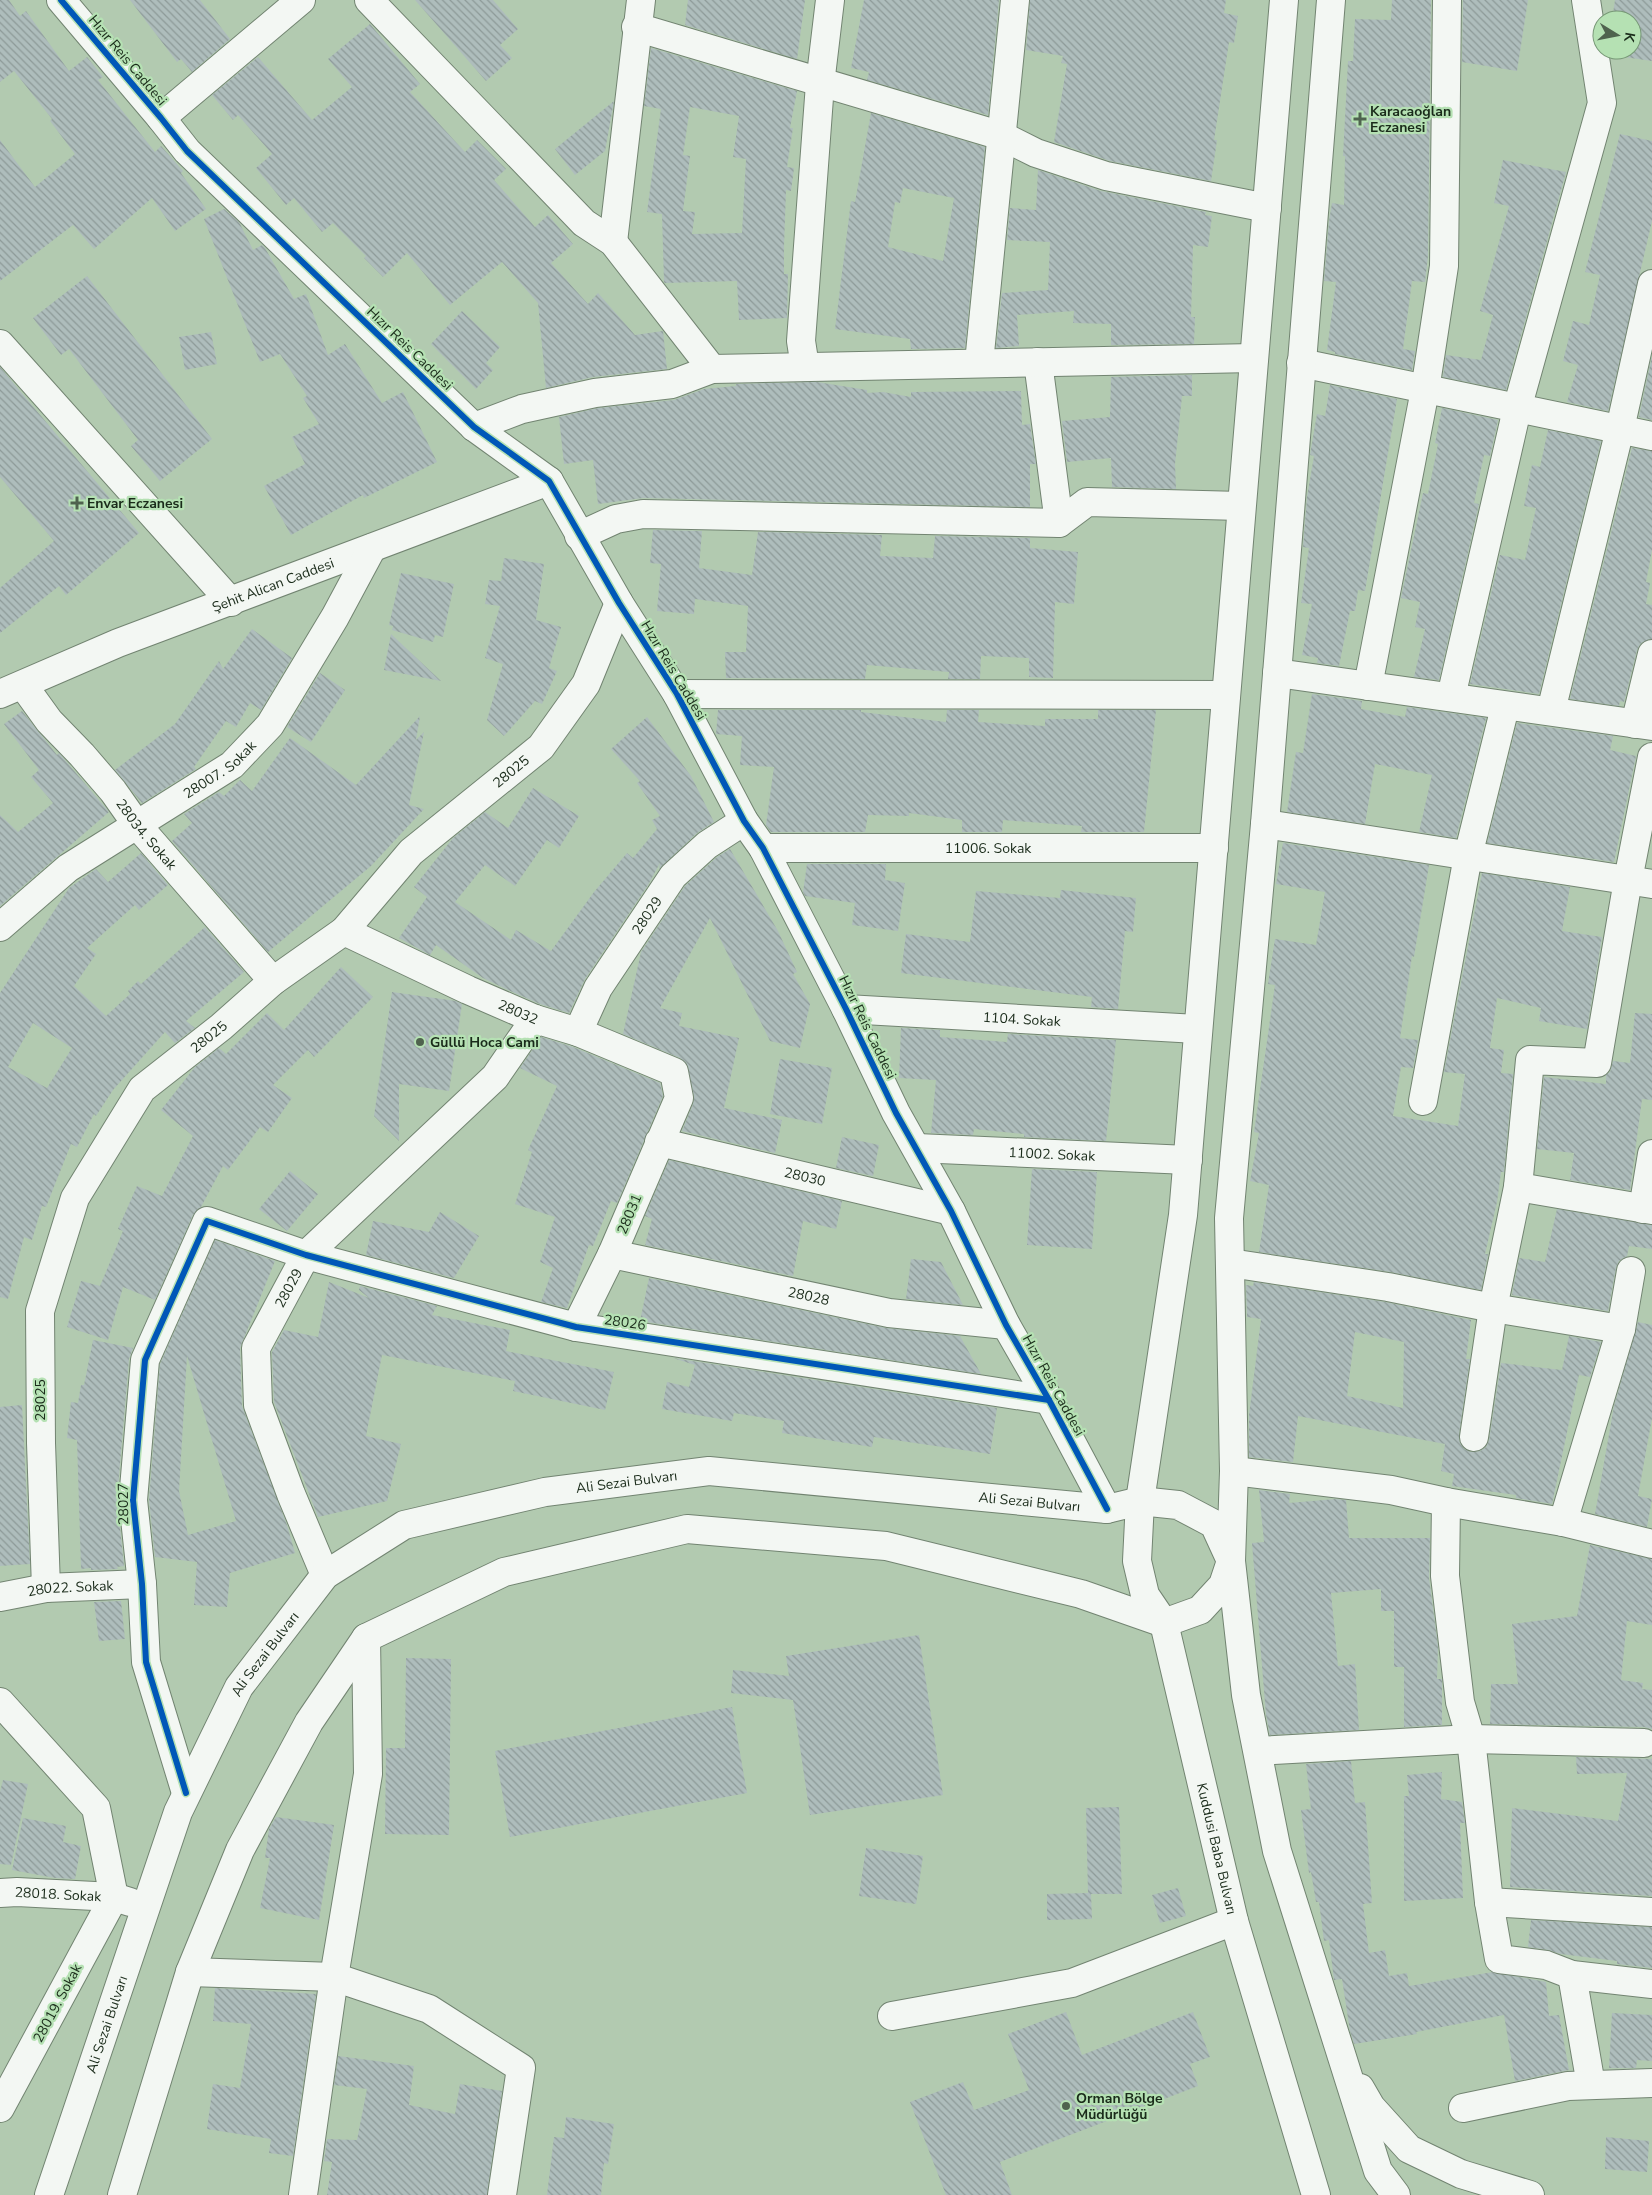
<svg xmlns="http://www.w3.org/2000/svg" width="1652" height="2195" font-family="'Nunito Sans',sans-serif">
<defs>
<pattern id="building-back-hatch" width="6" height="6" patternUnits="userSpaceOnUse" patternTransform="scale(1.25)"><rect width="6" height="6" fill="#aebdbc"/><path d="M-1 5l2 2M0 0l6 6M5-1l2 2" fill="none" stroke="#8d9a98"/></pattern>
</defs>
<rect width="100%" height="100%" fill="#b2cab0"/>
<g fill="url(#building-back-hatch)" fill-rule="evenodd">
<path d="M0,0H9L20,16L26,11L69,71L87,57L103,77L98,80L155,152L161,146L183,171L181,173L206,209L175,231L152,198L94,249L73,225L0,281V140L35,187L75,154L50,121L52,119L14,71L0,82Z"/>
<path d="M130,0H200L230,39L192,72L181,59L177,62Z"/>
<path d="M415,0H493L518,29L500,45L512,58L486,81Z"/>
<path d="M688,0H805L797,59L685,25Z"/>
<path d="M864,0H999L988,115L867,80L869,72L851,68Z"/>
<path d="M1030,0H1226L1224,13L1238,16L1234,43L1229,42L1214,140H1217L1211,181L1110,161L1054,142L1067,64L1061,63L1063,56L1026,50Z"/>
<path d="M1392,0H1431L1428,256L1425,282L1412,281L1403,349L1415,351L1412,370L1335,354V352L1327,350L1336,282L1324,281L1329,221L1332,203L1344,205L1345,156H1343L1348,61H1353L1355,19L1391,20Z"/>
<path d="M1463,0H1528L1517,71L1462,62Z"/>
<path d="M1615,0H1652V61L1610,55V50H1632V20H1612Z"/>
<path d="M370,24L420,84L410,92L465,152L477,140L506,169L494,180L535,227L548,215L573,244L551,263L588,304L598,293L635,335L663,331L667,369L593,377L546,388L538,303L502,262L450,305L407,253L383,277L364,258L366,256L333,223L322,232L294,198L286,205L256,168L272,154L238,115L233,120L212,95L258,57L312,120L352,87L328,59Z"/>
<path d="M651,48L797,91L790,128H793L787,167L794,168L791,191L786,190L784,247V274H788L787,318L739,320L737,281L665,283L664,282L662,214L647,212L661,109L644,106ZM690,107L739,116L733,157L746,159L742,233L692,234L695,212L683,211L690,156L683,155Z"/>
<path d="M614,101L605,151L575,175L555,149Z"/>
<path d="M871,113L985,147L965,348L911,349L910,339L835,329L851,201L855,202ZM903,188L954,198L943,261L888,247L895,202L900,203Z"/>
<path d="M1620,134L1652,141V221L1608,411L1567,402L1578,365L1563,361L1573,321L1589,325L1600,275L1585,272Z"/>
<path d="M1503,160L1566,172L1506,390L1443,377L1446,355L1481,360L1493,315L1480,311L1509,206L1494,203Z"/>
<path d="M1038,170L1101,191L1206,212L1205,215L1212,216L1208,247L1193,245L1191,317H1195L1194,344L1111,345V324L1073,323L1074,311L1017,315L1019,346L996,348L1002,293L1048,290L1050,242L1007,240L1010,208L1036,210Z"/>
<path d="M224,209L239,222L253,250L262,245L265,248L294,299L306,294L328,355L345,344L382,403L403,392L437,462L364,498L363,495L291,535L264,486L305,464L292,437L319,424L303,398L307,396L280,354L260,362L204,219Z"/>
<path d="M87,276L212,439L160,481L131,446L138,440L69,349L61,355L33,318Z"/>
<path d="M462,311L500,347L486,363L493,370L476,389L431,344Z"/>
<path d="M211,332L217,364L185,370L179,337Z"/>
<path d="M1652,356V420L1639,417Z"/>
<path d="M0,367L139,533L66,595L59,586L0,633V588L54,541L0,477Z"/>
<path d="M1192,375V396H1182L1175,464L1176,489L1112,487L1111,458L1067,462L1062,421L1110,417L1111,377Z"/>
<path d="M817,382L867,390V393L883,392L911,397V392L1021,391L1022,425L1030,424L1036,464H1030V507L643,498L598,504L593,460L564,464L559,417L598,408L674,400L704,389L736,386V384Z"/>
<path d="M1330,385L1397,399L1365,591L1358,590L1355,611H1350L1339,666L1317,663L1318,658L1302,655L1312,604L1301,603L1309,548L1303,547L1307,497L1314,456L1310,455L1317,414L1325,416Z"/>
<path d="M1442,408L1498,420L1490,456L1484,455L1474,503L1479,504L1439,680L1414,677L1425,629L1415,627L1420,602L1401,598L1423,493L1428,494L1438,444L1435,443Z"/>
<path d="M1548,430L1601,441L1539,694L1470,684L1500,555L1525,560L1536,508L1524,506L1532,465L1540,467Z"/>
<path d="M1632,448L1652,451V550L1646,582L1650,583L1646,604L1652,605V639L1641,643L1637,650L1624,702L1620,701L1619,706L1570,699Z"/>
<path d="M653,530L702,531L699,568L752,575L758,532L882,535L880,556L933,558L935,536L1030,538V548L1078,552L1074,604L1055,602L1053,678L1029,677V658L981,656L980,679H948L949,672L867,665L865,679L726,678L725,652H746L748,606L695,599L694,614L657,611L661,564L650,563Z"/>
<path d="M504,558L544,564L536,620L561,627L549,668L557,671L542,704L535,701L504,736L487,720L503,664L485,658L500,606L485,604L489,580L501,581Z"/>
<path d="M401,573L454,584L443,637L435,635L433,642L392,630L393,626L389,625Z"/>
<path d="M252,629L292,658L261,710L250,703L236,727L226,721L194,767L196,769L142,803L115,770L175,724L219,661L223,669Z"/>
<path d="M391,634L441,681L384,670Z"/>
<path d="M320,673L345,690L311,742L287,727Z"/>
<path d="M1312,694L1362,701L1361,709L1405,717L1407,707L1486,718L1456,838L1419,832L1432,775L1375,764L1365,824L1287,812L1296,752L1303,753Z"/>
<path d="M718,710H861V712L946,722L947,710H979L978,722L1045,726V719H1098V710H1156L1144,832H1081L1082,826L1003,820L1002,832H962V820L909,813V816L868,815L865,832H771L766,825L774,767L740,765L742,736L716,734Z"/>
<path d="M22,711L57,755L59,753L70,766L109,812L0,906V815L18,832L53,803L31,777L39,770L4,724Z"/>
<path d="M420,716L416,740L424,732L409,805L424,809L371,866L268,952L172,841L192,823L184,814L219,792L224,796L240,780L252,791L290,738L356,785Z"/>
<path d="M647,717L691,776L714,822L697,833L659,869L660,863L648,885L585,979L569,1013L540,1004L508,990L483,978L436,945L430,955L399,938L427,897L414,887L453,838L485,812L508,828L533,788L579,816L559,848L547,840L515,886L485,865L455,902L511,940L516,930L551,951L594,892L627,853L633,858L657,829L652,820L660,816L637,783L640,781L611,749Z"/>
<path d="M1517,723L1613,736L1610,750L1636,756L1614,862L1487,843Z"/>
<path d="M1283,843L1429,865L1414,957L1412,956L1400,1038L1418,1040L1413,1068L1401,1067L1393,1116L1458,1126L1465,1074L1444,1072L1482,873L1570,887L1562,931L1602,937L1587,1029L1539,1021L1541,1008L1497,998L1490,1048L1504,1050L1501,1073L1513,1074L1504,1172H1501L1497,1202L1485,1254H1488L1481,1290L1390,1272L1259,1252L1269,1185L1250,1181L1259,1133L1254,1132L1275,985L1268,984L1275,939L1316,945L1325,892L1276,884Z"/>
<path d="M730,849L778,931L797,972L793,974L810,1004L800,1048L770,1041L710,918L660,1008L682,1013L679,1026L739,1038L724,1108L782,1120L775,1153L682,1131L693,1104L694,1096L686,1063L680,1058L623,1034L641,952L685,886L717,857Z"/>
<path d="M141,853L168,885L139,910L135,905L87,948L96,954L74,986L106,1016L130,994L128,991L138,981L141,984L205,927L244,972L186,1021L195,1028L175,1043L165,1032L113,1090L96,1116L94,1114L77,1147L71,1144L46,1207L42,1206L32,1240L24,1237L8,1299L0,1297V993L69,888L96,869L108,882ZM33,1023L72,1048L47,1088L8,1067Z"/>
<path d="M807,864H886L885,880L905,883L898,931L852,925L855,903L805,896L803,892Z"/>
<path d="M1061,890L1136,898L1133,932L1125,931L1118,1009L1091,1007L1092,997L901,973L906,934L970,942L976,891L1060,898Z"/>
<path d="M341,967L373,997L314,1057L308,1050L273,1085L292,1098L268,1132L260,1127L228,1170L223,1166L201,1207L193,1215L155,1300L123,1287L108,1340L67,1327L81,1281L100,1286L123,1231L118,1229L137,1186L162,1196L193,1136L161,1110L195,1067L219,1048L226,1054L267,1013L284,1030Z"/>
<path d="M392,992L456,1001L462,1004L449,1091L399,1084V1141L374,1116Z"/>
<path d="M1635,1013L1652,1014V1100L1642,1099L1630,1190L1570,1180L1574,1153L1537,1149L1544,1077L1606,1084V1075L1610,1072L1613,1061L1630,1063Z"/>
<path d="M901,1028L940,1030V1037L1007,1042L1008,1034L1116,1040L1106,1141L1024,1137V1134L974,1129L973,1135L931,1133L936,1080L899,1078Z"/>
<path d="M541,1037L573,1047L660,1083L663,1096L617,1203L611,1201L593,1246L589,1245L567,1308L541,1302L553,1268L540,1262L555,1217L515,1204L532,1152L528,1150L557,1086L520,1068Z"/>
<path d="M780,1059L832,1068L822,1124L770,1114Z"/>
<path d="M842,1137L879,1145L873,1176L836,1168Z"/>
<path d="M669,1160L842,1201L836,1229L803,1221L793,1276L645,1245L652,1219L645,1216Z"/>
<path d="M1032,1169L1097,1172L1092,1249L1027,1245Z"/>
<path d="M290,1171L318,1194L287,1231L259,1209Z"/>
<path d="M1557,1209L1652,1225V1249L1629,1246L1627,1256L1619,1261L1616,1268L1608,1311L1512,1295L1519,1258L1545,1262Z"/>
<path d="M440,1212L479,1236L454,1278L366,1255L373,1221L429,1232Z"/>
<path d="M215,1240L275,1261L240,1348L242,1406L287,1525L295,1553L230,1573L227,1607L194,1605L197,1562L155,1557L149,1500L160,1364ZM187,1356L236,1521L188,1535L179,1491Z"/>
<path d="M911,1259L941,1262L963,1305L906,1299Z"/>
<path d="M649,1278L886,1328L960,1336L981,1374L640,1321Z"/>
<path d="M329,1282L369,1298L359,1290L360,1286L437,1306L432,1315L510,1330L506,1351L614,1372L605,1410L513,1391L515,1381L382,1355L366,1436L401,1444L387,1501L318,1517L274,1402L272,1352L284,1330L318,1337Z"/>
<path d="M1254,1282L1385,1302L1471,1320L1466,1359H1470L1459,1435L1460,1443L1464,1449L1471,1452L1480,1451L1486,1447L1489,1440L1501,1363L1562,1370L1569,1336L1601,1342L1590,1377L1579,1375L1552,1504L1516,1498V1495L1452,1486L1454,1474L1441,1471L1445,1444L1298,1416L1293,1462L1249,1457V1415L1261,1319L1247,1317L1246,1285L1253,1286ZM1355,1332L1404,1342L1403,1408L1347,1396Z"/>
<path d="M1638,1322L1652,1325V1418L1638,1496L1652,1499L1647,1527L1595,1514L1614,1406Z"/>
<path d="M93,1340L133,1348L129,1359L117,1499L124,1566L117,1567L118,1569L91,1570V1568L81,1569L77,1440L67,1438L71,1402L78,1403L81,1385H84Z"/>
<path d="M673,1358L997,1408L990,1454L874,1437L872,1447L782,1433L784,1421L734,1413L732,1421L662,1409L667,1382L689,1387L695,1365Z"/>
<path d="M22,1405L30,1564L0,1566V1407Z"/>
<path d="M1259,1490L1290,1494L1289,1503L1336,1499L1346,1500L1349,1538H1430L1429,1578L1438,1646L1437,1679H1442V1725L1404,1727V1667H1394V1611H1381V1589L1331,1593L1338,1666L1355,1664L1359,1730L1270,1735L1266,1715L1252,1543L1264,1542Z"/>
<path d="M1590,1545L1652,1559V1625L1627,1621L1621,1680L1643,1683L1642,1689L1652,1690V1729L1644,1727L1490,1724L1491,1684H1518L1512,1624L1577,1616Z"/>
<path d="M121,1601L125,1639L99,1641L94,1602Z"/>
<path d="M919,1635L943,1795L810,1815L793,1700L731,1693L733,1670L789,1676L786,1656Z"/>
<path d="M406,1658L451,1659L449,1835L385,1834L386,1748H405Z"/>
<path d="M732,1707L747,1793L510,1837L495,1751Z"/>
<path d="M1576,1757L1652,1759V1896L1510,1887L1512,1808L1618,1821L1627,1773L1577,1774Z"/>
<path d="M1351,1761L1355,1803L1365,1802L1372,1903L1363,1904L1369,1953L1385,1950L1389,1976L1407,1973L1409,1986L1493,1972L1546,1982L1549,2016L1559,2015L1569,2070L1515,2081L1504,2015L1416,2032L1417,2034L1354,2044L1350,2031L1342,1979L1334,1980L1329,1940L1324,1941L1319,1902H1316L1311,1872L1309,1873L1301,1810L1311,1809L1306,1764Z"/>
<path d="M1442,1772L1441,1799L1462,1802L1465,1823H1460L1463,1898L1404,1901V1796H1409L1407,1775Z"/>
<path d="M3,1780L28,1784L11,1865L0,1864V1792Z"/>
<path d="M1119,1807L1122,1894H1091L1092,1919L1047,1920V1894L1088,1893L1086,1808Z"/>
<path d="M276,1817L334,1825L319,1920L260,1908L270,1858H265L269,1829Z"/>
<path d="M23,1818L66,1826L63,1842L81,1846L75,1879L55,1878L12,1870Z"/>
<path d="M866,1848L923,1856L916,1904L859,1896Z"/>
<path d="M1178,1888L1186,1916L1160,1923L1152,1895Z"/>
<path d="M1531,1920L1652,1927V1968L1617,1964V1961L1561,1954L1548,1950L1528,1947Z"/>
<path d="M215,1988L316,1994L293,2156L269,2153L271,2139L207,2129L213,2084L240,2088L251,2024L213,2021Z"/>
<path d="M1066,2012L1082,2055L1193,2012L1210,2057L1190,2064L1198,2086L1000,2162L1012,2195H946L910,2102L963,2082L974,2110L1029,2090L1008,2034Z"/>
<path d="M1612,2013L1652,2015V2061L1637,2060L1636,2068H1609Z"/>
<path d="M338,2056L414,2066L409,2105L455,2114L460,2084L502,2091L487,2195H327L332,2162L324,2161L327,2139L357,2140L367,2089L334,2085Z"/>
<path d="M566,2117L614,2124L608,2164L604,2163L601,2195H547L554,2137L564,2138Z"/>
<path d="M1606,2137L1649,2141L1647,2172L1605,2169Z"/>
</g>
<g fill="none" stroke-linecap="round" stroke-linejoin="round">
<g stroke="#728471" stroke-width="30">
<g id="minor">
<path d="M61,0L161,118L187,151L474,427L549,481L619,603L677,694L744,821L763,848L846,1009L896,1113L951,1211L1006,1325L1049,1400L1107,1509"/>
<path d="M369,0L584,223L613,242L712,369"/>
<path d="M636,27L1002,136L1036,153L1106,176L1267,208"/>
<path d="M161,118L301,0"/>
<path d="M613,242L641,0"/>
<path d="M0,344L231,602"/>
<path d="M1038,362L1059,523"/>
<path d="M979,363L1015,0"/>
<path d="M1301,363L1652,436"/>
<path d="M805,367L801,341L820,84L830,0"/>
<path d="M474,427L522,409L595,393L672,384L712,369L1254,358"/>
<path d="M579,536L616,519L643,514L1059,523L1087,502L1241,506"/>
<path d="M1277,673L1652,726"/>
<path id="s1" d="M23,685L49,721L82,755L113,791L137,825L273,981"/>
<path d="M1368,686L1425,390L1444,266L1447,0"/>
<path id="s2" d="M0,694L118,643L549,481"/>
<path d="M677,694L1226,695"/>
<path d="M1451,697L1517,409L1602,103L1586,0"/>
<path d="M1551,711L1620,429L1652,284"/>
<path d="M1635,724L1652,654"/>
<path d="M1265,824L1652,884"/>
<path id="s3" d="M763,848H1214"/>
<path id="s4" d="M0,927L68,868L232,765L270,725L335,617L372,548"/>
<path id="s5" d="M344,931L468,990L535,1019L578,1032L674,1072L679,1098L612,1254L576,1327"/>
<path id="s6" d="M846,1009L1197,1029"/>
<path id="s7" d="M578,1032L598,988L673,876L707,845L744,821"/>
<path d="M1423,1101L1468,856L1505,707"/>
<path id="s8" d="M659,1142L951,1211"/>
<path id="s9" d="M917,1148L1188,1160"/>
<path d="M1518,1187L1652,1210"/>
<path d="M1643,1209L1652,1154"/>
<path id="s10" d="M612,1254L889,1313L1006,1325"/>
<path d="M1230,1263L1388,1287L1493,1308L1621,1329"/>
<path d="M1474,1437L1493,1308L1518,1187L1530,1060L1597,1063L1628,880L1652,757"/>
<path d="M1234,1471L1391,1490L1446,1502L1563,1522L1652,1544"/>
<path d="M1446,1502L1445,1576L1460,1702L1471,1739L1489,1902L1499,1959L1546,1965L1572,1975L1652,1984"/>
<path d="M1563,1522L1621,1329L1631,1271"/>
<path id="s11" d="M325,1575L291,1494L258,1405L256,1348L306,1255L495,1077L535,1019"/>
<path id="s12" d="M46,1588L41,1443L40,1311L75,1198L142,1089L221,1027L273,981L344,931L411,852L541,747L586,684L619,603"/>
<path id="s13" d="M0,1597L46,1588L142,1584"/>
<path d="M0,1702L96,1808L114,1897L0,2108"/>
<path d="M1258,1751L1471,1739L1644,1743"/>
<path d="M186,1793L146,1662L142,1584L133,1500L145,1360L207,1221L306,1255L576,1327L1049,1400"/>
<path id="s14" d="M0,1893L17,1892L114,1897L130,1902"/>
<path d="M1489,1902L1652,1912"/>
<path d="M190,1972L334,1977L429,2009L521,2068L502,2195"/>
<path d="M1572,1975L1591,2085"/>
<path d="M892,2016L1072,1983L1234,1921"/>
<path d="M1463,2108L1568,2086L1652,2083"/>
<path d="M303,2195L334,1977L368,1774L366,1638"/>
</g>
</g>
<g stroke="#728471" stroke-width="30">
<g id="major">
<path id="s15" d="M1284,0L1183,1215L1140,1501L1137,1561L1145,1595L1164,1623L1234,1921L1316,2195"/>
<path d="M1331,0L1265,824L1229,1218L1234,1471L1231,1561L1246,1695L1277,1851L1378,2171L1396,2195"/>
<path d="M1360,2088L1371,2107L1409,2149L1461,2174L1530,2195"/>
<path id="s16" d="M49,2195L178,1812L239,1687L325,1575L404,1525L545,1492L709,1471L1107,1509L1140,1501L1178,1505L1214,1524L1231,1561L1223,1585L1200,1610L1164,1623L1081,1594L886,1546L687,1529L504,1572L366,1638L309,1722L240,1850L190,1972L122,2195"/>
</g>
</g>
<use href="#minor" stroke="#f3f7f3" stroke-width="28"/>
<use href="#major" stroke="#f3f7f3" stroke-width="28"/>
<g stroke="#b5e1b3" stroke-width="9">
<g id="cycleway">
<path d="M61,0L161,118L187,151L474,427L549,481L619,603L677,694L744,821L763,848L846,1009L896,1113L951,1211L1006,1325L1049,1400L1107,1509"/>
<path d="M186,1793L146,1662L142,1584L133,1500L145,1360L207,1221L306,1255L576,1327L1049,1400"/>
</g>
</g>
<use href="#cycleway" stroke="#0057b8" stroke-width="6"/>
</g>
<g fill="#4f634e" stroke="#b5e1b3" stroke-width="2">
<path d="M1357.5 111.5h5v5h5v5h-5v5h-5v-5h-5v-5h5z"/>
<path d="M74.5 495.5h5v5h5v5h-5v5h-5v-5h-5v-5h5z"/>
<circle cx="420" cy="1042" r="5"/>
<circle cx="1066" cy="2106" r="5"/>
</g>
<g text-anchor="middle" stroke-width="4.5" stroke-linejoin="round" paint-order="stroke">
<g font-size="14" fill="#1a2b1a" stroke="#b5e1b3">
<text transform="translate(128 60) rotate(50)" y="5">Hızır Reis Caddesi</text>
<text transform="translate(410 348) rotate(44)" y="5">Hızır Reis Caddesi</text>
<text dy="5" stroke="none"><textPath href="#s2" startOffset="294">Şehit Alican Caddesi</textPath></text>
<text transform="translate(674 670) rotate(59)" y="5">Hızır Reis Caddesi</text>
<text dy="5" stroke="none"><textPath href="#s4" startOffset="271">28007. Sokak</textPath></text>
<text dy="5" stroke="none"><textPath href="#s12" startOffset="1012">28025</textPath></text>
<text dy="5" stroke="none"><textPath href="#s1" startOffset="194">28034. Sokak</textPath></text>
<text dy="5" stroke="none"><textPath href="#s3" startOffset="225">11006. Sokak</textPath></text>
<text dy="5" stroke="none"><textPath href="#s7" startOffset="136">28029</textPath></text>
<text dy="5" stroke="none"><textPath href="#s5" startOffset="192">28032</textPath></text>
<text dy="5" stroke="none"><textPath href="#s6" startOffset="176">1104. Sokak</textPath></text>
<text transform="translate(868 1027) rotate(64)" y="5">Hızır Reis Caddesi</text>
<text dy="5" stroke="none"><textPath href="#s12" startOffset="608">28025</textPath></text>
<text dy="5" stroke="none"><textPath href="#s9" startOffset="135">11002. Sokak</textPath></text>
<text dy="5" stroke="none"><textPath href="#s8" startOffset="150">28030</textPath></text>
<text transform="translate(629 1214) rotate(-67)" y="5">28031</text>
<text dy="5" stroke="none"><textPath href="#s11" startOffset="308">28029</textPath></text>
<text dy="5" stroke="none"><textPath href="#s10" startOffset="201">28028</textPath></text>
<text transform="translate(625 1322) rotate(8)" y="5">28026</text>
<text transform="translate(1054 1385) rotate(61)" y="5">Hızır Reis Caddesi</text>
<text transform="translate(40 1400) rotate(-90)" y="5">28025</text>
<text dy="5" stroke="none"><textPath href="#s16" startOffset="1005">Ali Sezai Bulvarı</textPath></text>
<text dy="5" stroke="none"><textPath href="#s16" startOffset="1410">Ali Sezai Bulvarı</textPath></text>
<text transform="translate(123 1504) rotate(-91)" y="5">28027</text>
<text dy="5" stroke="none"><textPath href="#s13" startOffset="71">28022. Sokak</textPath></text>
<text dy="5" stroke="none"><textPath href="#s16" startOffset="585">Ali Sezai Bulvarı</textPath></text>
<text dy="5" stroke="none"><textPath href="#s15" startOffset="1869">Kuddusi Baba Bulvarı</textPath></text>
<text dy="5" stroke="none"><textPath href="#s14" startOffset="58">28018. Sokak</textPath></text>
<text transform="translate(57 2003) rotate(-62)" y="5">28019. Sokak</text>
<text dy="5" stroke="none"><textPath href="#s16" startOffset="180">Ali Sezai Bulvarı</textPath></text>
</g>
<g font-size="14" font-weight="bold" fill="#1a2b1a" stroke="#b5e1b3" text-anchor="start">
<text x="1370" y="116">Karacaoğlan<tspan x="1370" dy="16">Eczanesi</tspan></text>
<text x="87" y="508">Envar Eczanesi</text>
<text x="430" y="1047">Güllü Hoca Cami</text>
<text x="1076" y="2103">Orman Bölge<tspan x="1076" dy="16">Müdürlüğü</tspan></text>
</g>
</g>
<g transform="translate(1617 35) rotate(100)"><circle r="24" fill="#b5e1b3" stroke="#779876"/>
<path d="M0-4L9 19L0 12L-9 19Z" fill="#4f634e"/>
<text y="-8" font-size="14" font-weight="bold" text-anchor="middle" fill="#1a2b1a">K</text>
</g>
</svg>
